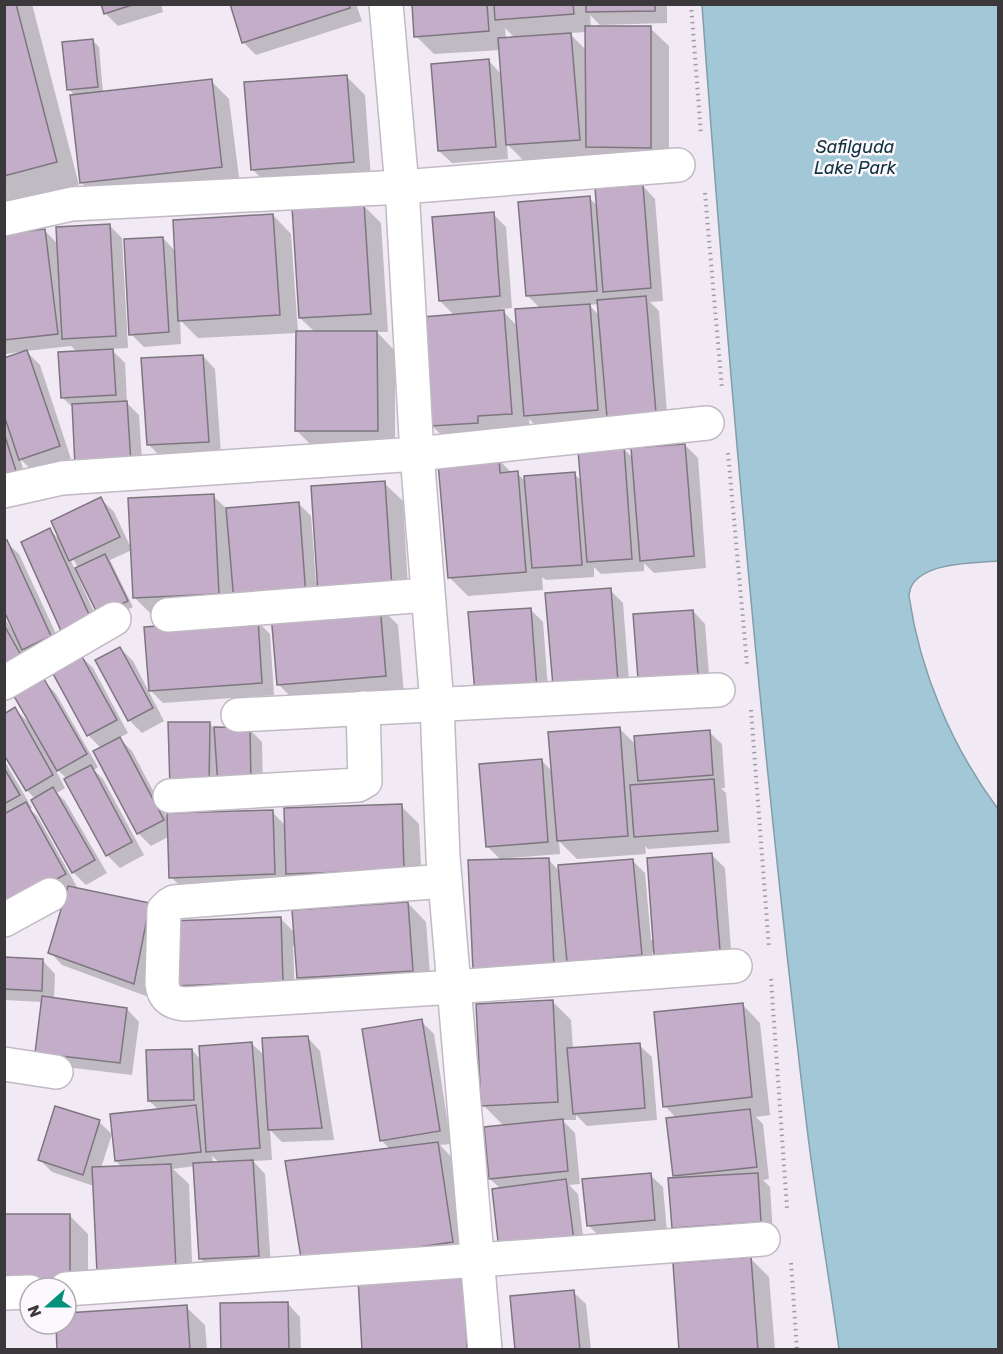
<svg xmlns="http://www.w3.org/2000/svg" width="1003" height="1354" font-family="Rubik,sans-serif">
<rect width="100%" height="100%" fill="#f1e9f4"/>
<path fill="#a2c8d7" stroke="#839da8" stroke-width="1.5" d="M702,5H998V561C975,563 923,562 911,587C910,590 909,593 909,596C920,672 952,747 998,809V1349H839C829,1276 816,1202 807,1128C762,754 729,379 702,5Z"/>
<g fill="#0003" fill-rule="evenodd">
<path d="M4,4H32L79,185L4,204Z"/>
<path d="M103,4H161L163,12L118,26L106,14Z"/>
<path d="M231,4H356L362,21L256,55L243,42Z"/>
<path d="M413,4H667V23L600,25L590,15L591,28H650L669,46V165L526,163L507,144L508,159L452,163L439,151L489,61L502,75L501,50L434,54L416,36ZM505,28L516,39H506ZM587,32V51L569,33Z"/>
<path d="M93,41L99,47L103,93L211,81L229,99L240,185L100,201L82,183L75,96L69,89Z"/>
<path d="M347,77L365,95L371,180L271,188L252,169Z"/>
<path d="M643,186L655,199L663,301L650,302L659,311L668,426L544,434L529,419L530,431L451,444L432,426L455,316L440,301L493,214L506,227L512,308L501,309L518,327L541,309L527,295L589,198L598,206ZM599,304L600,316L589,305Z"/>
<path d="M363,205L381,223L388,332H377L395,351V449H315L297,431V333L198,338L180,320L181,344L144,347L131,334L163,238L176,252L273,215L291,234L298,332H315L300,318Z"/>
<path d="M109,225L122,238L128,348L111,349L125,363L127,403L139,415L143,475L63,398L77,352L71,346L26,351L40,365L71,459L33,471L20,459L28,483L4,491V360L24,351L6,354L4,352V236L45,231L58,244Z"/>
<path d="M203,356L215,369L221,454L161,457L148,444Z"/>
<path d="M685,445L698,458L706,568L654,573L644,563V571L601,574L594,567V577L546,580L542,577L543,590L468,596L449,577L499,460L512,473H517L526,482L574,474L582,481L623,448L633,458Z"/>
<path d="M384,483L403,501L409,606L381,608L398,625L404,694L297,703L279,685L273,615L153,616L135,598L213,496L227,509L298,503L311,516L316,582H319Z"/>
<path d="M101,499L114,512L132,550L110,560L133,607L105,620L78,568L74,560L71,561L103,632L76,645L50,530L62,542Z"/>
<path d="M6,542L19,554L63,649L36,661L22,648L34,670L4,686V617L15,635L17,634Z"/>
<path d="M610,590L623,603L630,694L555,686Z"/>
<path d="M530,609L543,622L549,701L489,706Z"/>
<path d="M693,611L705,624L710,687L635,616Z"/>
<path d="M257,621L270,634L274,695L163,703L150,690Z"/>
<path d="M120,648L133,661L164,721L142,733L129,720Z"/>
<path d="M80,655L93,668L128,733L119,738L132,751L169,821L272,812L286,826L401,806L419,824L422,887L306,892L287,873V886L184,890L171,877L170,836L151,846L138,833L95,752L101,748L88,735Z"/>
<path d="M44,681L56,694L98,767L94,770L103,779L144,855L120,868L107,855L67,779L53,765L65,788L57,793L65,801L107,873L86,885L73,872L33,800L35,799L27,790L15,709L33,727Z"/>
<path d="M209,723L214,728L250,730L262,742L263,794L172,787Z"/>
<path d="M619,728L637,746L709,732L722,744L725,788H721L726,793L730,843L648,849L645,846L646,854L577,859L559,841L560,854L510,858V861L548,859L560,872L632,860L645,873L651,940H654L712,855L725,868L732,963L668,967L652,952L654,967L492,988L502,861L487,846L541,760L553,772Z"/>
<path d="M4,760L32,808L30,809L38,817L77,887L73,889L162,917L146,996L62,965L50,952L68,892L11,924L4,917Z"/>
<path d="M408,903L426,922L431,988L317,996L298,978L296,946H293L295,994L186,998L173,986L280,918L295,933Z"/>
<path d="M4,959L43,961L55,974L54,1000L127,1009L139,1022L132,1075L49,1065L43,1002L4,1000Z"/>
<path d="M553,1002L571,1020L573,1049L639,1045L652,1057L657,1120L587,1126L576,1115V1120H562L575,1133L580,1184L569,1185L578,1194L585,1253L501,1189L490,1179L504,1126L483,1105Z"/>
<path d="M742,1004L760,1023L770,1115L756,1117L763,1124L769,1179L763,1180L770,1187L773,1235L686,1241L673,1228L678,1179L674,1175L677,1119L665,1106Z"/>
<path d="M421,1021L434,1034L451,1144L440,1145L456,1162L470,1260L303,1263L390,1149L381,1140Z"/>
<path d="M308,1038L320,1051L334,1140L282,1142L270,1130L272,1160L253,1161L265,1174L271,1268L213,1271L200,1258L195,1166L173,1169L189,1184L193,1288L94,1186L52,1172L39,1159L99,1122L112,1134L101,1168H123L116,1161L159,1110L149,1101L192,1050L201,1060L252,1044L265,1056ZM212,1156L220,1163H213Z"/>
<path d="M650,1175L663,1187L667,1232L601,1238L589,1226Z"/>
<path d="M70,1216L88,1234V1300L66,1288H30Z"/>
<path d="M751,1259L769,1277L775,1350H681Z"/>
<path d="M463,1274L484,1350H363Z"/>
<path d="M573,1292L586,1304L591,1350H517Z"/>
<path d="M288,1304L300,1317L301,1350H222Z"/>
<path d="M186,1307L205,1325L207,1350H59L57,1324H66V1314Z"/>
</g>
<g fill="#c3adc9" stroke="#7d767f" stroke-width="1.5">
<path d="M4,4H16L57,162L4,176Z"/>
<path d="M101,4H135L104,14Z"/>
<path d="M230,4H349L350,8L242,43Z"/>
<path d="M412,4H487L489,31L414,37Z"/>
<path d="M494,4H573L574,14L495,20Z"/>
<path d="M586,4H655V11L586,12Z"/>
<path d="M585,26H651V148L586,147Z"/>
<path d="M571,33L580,140L506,145L498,38Z"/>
<path d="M93,39L98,87L67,90L62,42Z"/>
<path d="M489,59L496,147L438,151L431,64Z"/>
<path d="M347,75L354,162L251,170L244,82Z"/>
<path d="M212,79L222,167L80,183L70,95Z"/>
<path d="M643,185L651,288L603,292L595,188Z"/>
<path d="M590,196L597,291L526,296L518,202Z"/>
<path d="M364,203L371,314L299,318L292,207Z"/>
<path d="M494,212L500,296L439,301L432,217Z"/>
<path d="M273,214L280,315L178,321L173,220Z"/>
<path d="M110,224L116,336L62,339L56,227Z"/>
<path d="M45,229L58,334L4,340V234Z"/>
<path d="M163,237L169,332L129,335L124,239Z"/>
<path d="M646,296L656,413L607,417L597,300Z"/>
<path d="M590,304L598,410L524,416L515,309Z"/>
<path d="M504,310L512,414L478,416V423L431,426L423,317Z"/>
<path d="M296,331H377L378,431H295Z"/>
<path d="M113,349L116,395L61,398L58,352Z"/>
<path d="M27,350L60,446L19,460L4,415V358Z"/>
<path d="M203,355L209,442L147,445L141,358Z"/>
<path d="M127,401L131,463L75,466L72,404Z"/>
<path d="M4,433L16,471L4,474Z"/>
<path d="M685,444L694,556L640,561L631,448Z"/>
<path d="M624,446L632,559L587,562L578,450Z"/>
<path d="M499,459L500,473L518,471L526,572L448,578L438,463Z"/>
<path d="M575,472L582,565L532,568L524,476Z"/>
<path d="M385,481L392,588L318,593L311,486Z"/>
<path d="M214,494L219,594L133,598L128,498Z"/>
<path d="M101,497L120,537L69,561L51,521Z"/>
<path d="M299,502L306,596L234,602L226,508Z"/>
<path d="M50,528L91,619L62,633L21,542Z"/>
<path d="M7,540L51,636L22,650L4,611V541Z"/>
<path d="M105,554L128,601L98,615L75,568Z"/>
<path d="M611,588L618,682L553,686L545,593Z"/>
<path d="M380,605L386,676L277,685L271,614Z"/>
<path d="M531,608L537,689L475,693L468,612Z"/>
<path d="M693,610L698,675L638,679L633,614Z"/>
<path d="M258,619L262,683L149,691L144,627Z"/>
<path d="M4,625L22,657L4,666Z"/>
<path d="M120,647L153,708L128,721L95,660Z"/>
<path d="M80,653L117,720L87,736L51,670Z"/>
<path d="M44,679L87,754L57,771L14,696Z"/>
<path d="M15,707L53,775L26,791L4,755V714Z"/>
<path d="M168,722H210L209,787L170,788Z"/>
<path d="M214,727L250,728L251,782L218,786Z"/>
<path d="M620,727L628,836L557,841L548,732Z"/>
<path d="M710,730L713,775L638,781L634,736Z"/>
<path d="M120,737L164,820L137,834L93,751Z"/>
<path d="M542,759L548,842L486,847L479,764Z"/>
<path d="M91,765L132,842L106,856L64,779Z"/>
<path d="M4,768L20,795L4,804Z"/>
<path d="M714,779L718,831L634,837L630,785Z"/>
<path d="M53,787L95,860L72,873L31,800Z"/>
<path d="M26,802L66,874L4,908V814Z"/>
<path d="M402,804L404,870L286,874L284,808Z"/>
<path d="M273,810L275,874L169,878L167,813Z"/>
<path d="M712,853L720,950L654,955L647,858Z"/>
<path d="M549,858L554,967L473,970L468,860Z"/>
<path d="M633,859L642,955L567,962L558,865Z"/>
<path d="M68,886L150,903L134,984L48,953Z"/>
<path d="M408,902L413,971L297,978L292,910Z"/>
<path d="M281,917L283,982L171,986L168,921Z"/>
<path d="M4,957L43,959L42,991L4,989Z"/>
<path d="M42,996L127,1008L120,1063L35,1053Z"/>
<path d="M553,1000L558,1102L481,1106L476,1004Z"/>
<path d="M743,1003L752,1097L663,1107L654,1012Z"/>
<path d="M422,1019L440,1131L380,1141L362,1029Z"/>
<path d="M308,1036L322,1128L268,1130L262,1038Z"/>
<path d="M252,1042L260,1148L206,1152L199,1046Z"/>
<path d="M640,1043L645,1108L573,1114L567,1048Z"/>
<path d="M192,1049L194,1100L148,1101L146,1050Z"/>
<path d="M196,1105L201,1152L115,1161L110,1114Z"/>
<path d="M55,1106L100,1120L83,1175L38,1160Z"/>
<path d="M750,1109L757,1167L673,1176L666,1118Z"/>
<path d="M563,1119L568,1171L489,1179L484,1127Z"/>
<path d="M438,1142L453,1242L302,1264L285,1161Z"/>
<path d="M253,1160L259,1256L199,1259L193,1163Z"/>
<path d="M171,1164L176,1270L97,1273L92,1167Z"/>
<path d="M651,1173L655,1220L587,1226L582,1179Z"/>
<path d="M758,1173L761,1222L672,1228L668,1178Z"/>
<path d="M566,1179L574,1241L499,1250L492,1189Z"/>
<rect x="4" y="1214" width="66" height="68"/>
<path d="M751,1257L758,1350H679L673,1263Z"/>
<path d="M464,1272L467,1350H362L358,1278Z"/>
<path d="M574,1290L580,1350H515L510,1296Z"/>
<path d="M288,1302L289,1350H221L220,1303Z"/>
<path d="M187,1305L190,1350H57L56,1324H66V1313Z"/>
</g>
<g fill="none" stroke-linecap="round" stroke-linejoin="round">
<g stroke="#c1b9c4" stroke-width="36">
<g id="minor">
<path d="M386,4L402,187L417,454L437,704L443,857L485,1350"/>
<path d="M4,219L72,204L402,187L678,165"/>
<path d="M4,491L62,478L417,454L707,423"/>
<path d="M168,615L427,595"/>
<path d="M4,683L114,619"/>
<path d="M238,715L718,690"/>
<path d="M170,796L358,785L365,781L363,708"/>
<path d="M445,881L174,902L169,905L164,910L162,984C164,998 171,1003 186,1004L454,987L735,966"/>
<path d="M4,920L50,895"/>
<path d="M4,1064L56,1072"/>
<path d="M66,1289L478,1260L763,1239"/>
<path d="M4,1293L30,1292"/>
</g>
</g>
<g stroke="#a09ba3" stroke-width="4" stroke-dasharray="1.5 4.5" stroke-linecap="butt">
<path d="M691,4L701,135"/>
<path d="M705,193L722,389"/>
<path d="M728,453L747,664"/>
<path d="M751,710L769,948"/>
<path d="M771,979L787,1208"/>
<path d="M791,1263L797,1350"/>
</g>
<use href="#minor" stroke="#fff" stroke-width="33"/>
</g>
<g text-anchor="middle" stroke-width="5" stroke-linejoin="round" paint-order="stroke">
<g font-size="18" font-style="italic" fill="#10333f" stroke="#fdf8fe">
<text x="855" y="153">Safilguda<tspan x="855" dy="21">Lake Park</tspan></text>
</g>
</g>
<rect width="1003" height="1354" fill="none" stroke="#3b383c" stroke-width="12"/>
<g transform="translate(48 1306) rotate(249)"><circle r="28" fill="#fdf8fe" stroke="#afabb0" stroke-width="1.5"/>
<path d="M0-4.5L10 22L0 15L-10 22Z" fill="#03917c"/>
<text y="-9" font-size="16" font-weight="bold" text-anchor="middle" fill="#3b383c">N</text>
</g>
</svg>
